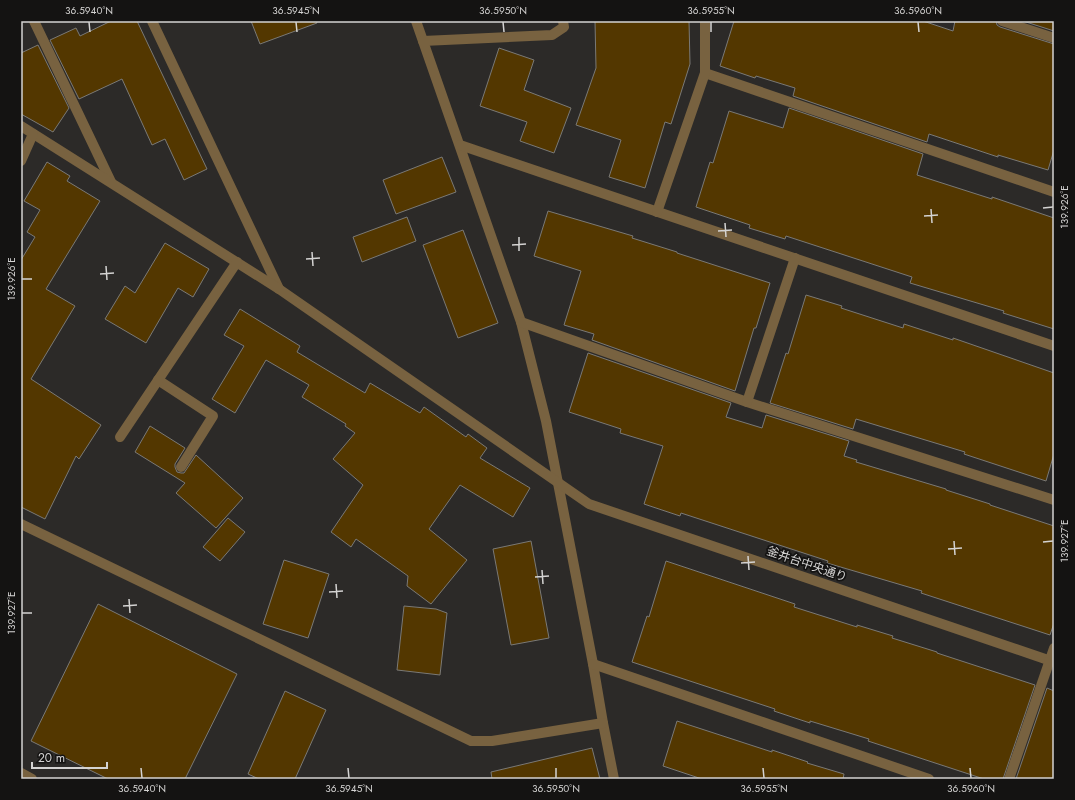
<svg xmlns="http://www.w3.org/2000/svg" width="1075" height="800" font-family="Jost,'Noto Sans JP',sans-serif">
<rect width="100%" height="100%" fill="#2c2a28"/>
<g fill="#533700" stroke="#7a7976">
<path d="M111,21H137L207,169L184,180L165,139L152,145L122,79L79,99L50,40L76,28L80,36Z"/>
<path d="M251,21H316L317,23L260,44Z"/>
<path d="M595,21H689L690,64L671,124L665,122L645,188L609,177L621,140L576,125L596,68Z"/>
<path d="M734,21H923L953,31L955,21H996L997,25L1000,27L1054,44V150L1048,170L998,155V157L929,134L927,142L793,96L795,88L756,76L755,78L720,66Z"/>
<path d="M1023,21H1054V31Z"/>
<path d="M38,45L69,108L53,132L21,114V53Z"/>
<path d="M499,48L534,60L524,90L571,108L554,153L520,141L527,122L480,106Z"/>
<path d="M789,108L923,154L917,175L992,199V197L1054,218V329L1003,313L1004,311L910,283L912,277L786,236L785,239L749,228L750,225L696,207L710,162L713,163L729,111L783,128Z"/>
<path d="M442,157L456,192L396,214L383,180Z"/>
<path d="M47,162L70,176L67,181L100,201L46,289L75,306L31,379L101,425L79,459L76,456L45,519L21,507V260L35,237L27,232L40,210L24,201Z"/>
<path d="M548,211L633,236L632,238L677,252V253L770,283L756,328H754L735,391L592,340L594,334L564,325L581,271L534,256Z"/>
<path d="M407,217L416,241L362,262L353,237Z"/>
<path d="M463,230L498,323L458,338L423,245Z"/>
<path d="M165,243L209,269L193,297L178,288L146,343L105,319L125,286L135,293Z"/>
<path d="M806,295L842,306L841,308L903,328L904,324L953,340V338L1054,373V454L1046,481L964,454L965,452L856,419L853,429L770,403L786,353L788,354Z"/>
<path d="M240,309L300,346L297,352L365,393L370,383L420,413L424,407L466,437L468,434L487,448L480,458L530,488L513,517L460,485L429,529L467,560L431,604L407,586L408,576L356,539L351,547L331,532L363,485L333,459L355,433L345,426L346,424L302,397L309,385L266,360L235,413L212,399L244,346L224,335Z"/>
<path d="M588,353L731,403L726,417L762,428L766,415L849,441L844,456L857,460L856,462L946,489V490L990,504V505L1054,526V623L1050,635L921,593L922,591L827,563L828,561L681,513L680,516L644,504L663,446L620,433L621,429L569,412Z"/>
<path d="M150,426L185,448L175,464V467L177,472L181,473H184L196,455L243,498L216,528L176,493L185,483L135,452Z"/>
<path d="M228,518L245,532L220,561L203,547Z"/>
<path d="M531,541L549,638L511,645L493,549Z"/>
<path d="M284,560L329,574L308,638L263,624Z"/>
<path d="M666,561L795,604L794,607L857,627V625L893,636L892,638L937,652V653L1035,685L1003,779H984L868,741L869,739L810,721V723L774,711L775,709L632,662L647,616L649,617Z"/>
<path d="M98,604L237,674L185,779H108L31,741Z"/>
<path d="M404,606L436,609L447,613L440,675L397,670Z"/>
<path d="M1047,688L1054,691V779H1016Z"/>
<path d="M285,691L326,710L295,779H259L248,774Z"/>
<path d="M677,721L772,752V750L808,762L807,763L844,774L843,779H702L663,766Z"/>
<path d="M592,748L600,779H492L491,772Z"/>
</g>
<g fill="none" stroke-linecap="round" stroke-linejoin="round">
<g stroke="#786240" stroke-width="10">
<path d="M34,21L111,182"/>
<path d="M152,21L279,289"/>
<path d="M416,21L423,41"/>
<path d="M563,21L564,27L552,35L423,41L521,322L546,421L593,664L603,723L614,779"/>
<path d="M1002,21L1054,38"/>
<path d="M705,73L1054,192"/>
<path d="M21,126L279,289L589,504L1054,662"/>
<path d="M460,145L1054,346"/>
<path d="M21,161L33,134"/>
<path d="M657,212L705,73V21"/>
<path d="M521,322L747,402L1054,500"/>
<path d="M158,380L213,416L181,467"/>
<path d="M747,402L795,258"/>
<path d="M120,437L237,262"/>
<path d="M21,524L471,741H492L603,723"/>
<path d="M593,664L929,779"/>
<path d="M21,773L32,779"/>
<path d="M1009,779L1054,648"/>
</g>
</g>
<path fill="none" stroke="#d4d3d2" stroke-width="1.5" d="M89,22L90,32M296,22L297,32M503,22L504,32M711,22V32M918,22L919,32M1043,208L1053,207M931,209L932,223M924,216L938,215M725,223L726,237M718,231L732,230M519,237V251M512,245L526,244M312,252L313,266M306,259L320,258M106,266L107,280M100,274L114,273M22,279H32M954,541L955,555M1043,542L1053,541M948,549L962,548M748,556L749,570M741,563L755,562M542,570L543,584M535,577L549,576M336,584L337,598M329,592L343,591M129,599L130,613M123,606L137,605M22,613H32M141,768L142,778M348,768L349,778M556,768V778M763,768L764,778M970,768L971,778"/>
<g text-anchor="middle" stroke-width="3.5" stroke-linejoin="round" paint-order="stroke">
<g font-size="12" fill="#d4d3d2" stroke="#141312">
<text transform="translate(807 564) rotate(19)" y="4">釜井台中央通り</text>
</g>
</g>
<rect width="1075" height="800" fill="none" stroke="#141312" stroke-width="44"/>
<path d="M32 762v6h75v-6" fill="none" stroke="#d4d3d2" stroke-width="2"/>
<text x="38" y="762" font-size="12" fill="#d4d3d2" stroke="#141312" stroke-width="3" paint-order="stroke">20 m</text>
<rect x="22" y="22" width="1031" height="756" fill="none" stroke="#d4d3d2" stroke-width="1.5"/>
<g font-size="10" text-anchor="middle" fill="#d4d3d2">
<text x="89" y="14">36.5940°N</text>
<text x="296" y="14">36.5945°N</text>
<text x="503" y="14">36.5950°N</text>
<text x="711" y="14">36.5955°N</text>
<text x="918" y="14">36.5960°N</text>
<text transform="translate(1064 207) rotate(-90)" y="4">139.926°E</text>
<text transform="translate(11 279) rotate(-90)" y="4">139.926°E</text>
<text transform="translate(1064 541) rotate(-90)" y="4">139.927°E</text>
<text transform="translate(11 613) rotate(-90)" y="4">139.927°E</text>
<text x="142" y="792">36.5940°N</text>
<text x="349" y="792">36.5945°N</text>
<text x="556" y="792">36.5950°N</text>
<text x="764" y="792">36.5955°N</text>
<text x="971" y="792">36.5960°N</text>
</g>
</svg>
